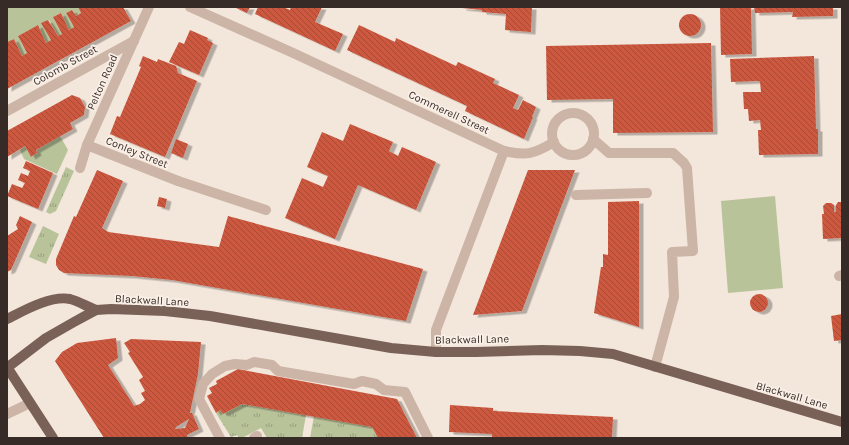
<svg xmlns="http://www.w3.org/2000/svg" width="849" height="445" font-family="Karla,sans-serif">
<defs>
<pattern id="grass-tufts" width="24" height="20" patternUnits="userSpaceOnUse"><rect width="24" height="20" fill="#b8c39a"/><path d="M3 7l-1-3M5 7V3M7 7l1-3M15 17l-1-3M17 17v-4M19 17l1-3" fill="none" stroke="#969f7e"/></pattern>
<pattern id="building-back-hatch" width="6" height="6" patternUnits="userSpaceOnUse"><rect width="6" height="6" fill="#cc5940"/><path d="M-1 5l2 2M0 0l6 6M5-1l2 2" fill="none" stroke="#a64a36"/></pattern>
<filter id="shadow"><feDropShadow dx="4.5" dy="2.5" stdDeviation="0" flood-color="#0004"/></filter>
</defs>
<rect width="100%" height="100%" fill="#f3e6db"/>
<g fill="url(#grass-tufts)">
<path d="M66,167L74,171L56,211L50,214L46,212Z"/>
<path d="M43,226L59,234L46,264L29,257Z"/>
<path d="M242,404L306,415L302,438H267L261,428L242,438H239L237,435L231,437L216,413L220,410L223,414Z"/>
<path d="M314,416L372,427L378,438H310Z"/>
</g>
<g fill="#b8c39a">
<path d="M7,7H78L81,13L76,16L72,10L66,13L74,27L69,30L61,13L53,17L62,34L58,36L49,20L42,23L51,40L46,43L38,25L18,36L27,53L22,56L14,39L7,42Z"/>
<path d="M60,136L68,150L57,174L24,159L20,150L25,146L31,157L37,153L36,150Z"/>
<path d="M775,196L783,288L728,293L721,201Z"/>
</g>
<g fill="url(#building-back-hatch)" fill-rule="evenodd" filter="url(#shadow)">
<path d="M78,7H123L131,21L7,89V42L14,39L22,56L27,53L18,36L38,25L46,43L51,40L41,23L48,20L58,36L62,34L53,17L61,13L69,30L74,27L66,13L72,10L76,16L81,13Z"/>
<path d="M234,7H250L247,13Z"/>
<path d="M258,7H283L290,10L291,7H322L315,22L343,34L335,51L255,14Z"/>
<path d="M462,7H532L531,32L505,30L506,14L482,12V10L462,8Z"/>
<path d="M720,7H751L752,54L721,55Z"/>
<path d="M754,7H833V16L792,17L793,12L755,13Z"/>
<circle cx="690" cy="25" r="11"/>
<path d="M359,25L395,42L396,38L456,66L458,62L495,79L493,83L519,95L513,108L518,110L523,100L536,107L532,117H533L524,139L465,111L467,106L347,50Z"/>
<path d="M190,30L208,38L207,40L213,43L199,75L169,62L179,42L184,44Z"/>
<path d="M711,43L713,132L613,133V99L547,100L546,46Z"/>
<path d="M143,56L157,62L158,59L176,66L178,73L197,81L165,157L110,134L117,116L120,117L141,67L139,66Z"/>
<path d="M814,56L816,129H818V154L759,155L758,130H761L760,120L749,121L748,109H744L743,92H761L760,82L759,81L731,82L730,59Z"/>
<path d="M72,95L80,98L85,107L84,115L70,123L73,129L36,150L37,153L31,157L25,146L7,157V131Z"/>
<path d="M350,124L393,142L389,151L398,156L402,147L436,162L416,210L358,185L335,239L285,218L302,178L323,187L328,176L307,167L322,132L343,141Z"/>
<path d="M176,139L188,144L183,158L171,153Z"/>
<path d="M26,161L53,173L38,209L7,196L12,184L22,188L25,183L18,180L21,173L28,176L30,171L23,168Z"/>
<path d="M97,170L123,181L102,228L108,232L219,247L228,216L423,269L406,321L172,280L132,276L64,273L59,270L56,265V259L74,216L76,217Z"/>
<path d="M528,170H575L522,311L473,315Z"/>
<path d="M159,197L167,199L165,208L157,206Z"/>
<path d="M639,201V327L594,313L601,267H603V254L608,255V202Z"/>
<path d="M838,202H842V238L823,239L822,214H824L823,206L826,203H831L834,205V212H836V205Z"/>
<path d="M20,216L32,222L11,270L7,272V236L18,229L16,225Z"/>
<circle cx="759" cy="303" r="9"/>
<path d="M842,314V340L834,341L831,316Z"/>
<path d="M116,338L118,358L108,365L134,406L140,404L145,400L141,393L145,391L139,380L143,377L128,353L130,352L124,343L131,339L201,342L198,374L190,413H192L199,429L187,435L188,438H104L55,361L62,352L77,343ZM189,419L185,428L175,429L176,427Z"/>
<path d="M238,369L397,399L417,438H378L372,427L242,404L223,414L220,410L216,413L207,396L212,393L209,388L217,384L216,381Z"/>
<path d="M450,405L493,408V411L613,417L612,438H492V434L449,432Z"/>
</g>
<g fill="none" stroke-linecap="round" stroke-linejoin="round">
<g stroke="#ccb5a6" stroke-width="10">
<circle cx="573" cy="134" r="21"/>
<path d="M593,139L609,153H673L684,163L687,168L693,251L672,252L674,297L655,367"/>
<path d="M504,151C527,156 534,154 554,142"/>
<path d="M80,168L87,145"/>
<path d="M178,181L266,210"/>
<path d="M576,195L647,193"/>
<path d="M839,276L842,275"/>
<path d="M220,438L199,399L203,384L212,374L225,366L235,364L247,365L254,362L272,365L278,371L354,384L362,381L376,384L384,390L405,392L428,438"/>
</g>
<g stroke="#ccb5a6" stroke-width="10">
<path d="M149,7L87,145L178,181"/>
<path d="M190,7L291,52L504,151L436,330V352"/>
<path d="M7,111L134,41"/>
<path d="M254,438L257,436"/>
</g>
<path stroke="#ccb5a6" stroke-width="10" d="M7,414L30,403"/>
<g stroke="#7a6158" stroke-width="10">
<path d="M7,319C23,311 51,295 70,299C78,301 88,307 96,310"/>
<path d="M7,367L53,438"/>
<path d="M8,367L46,338L74,322L96,310L111,309L165,311L210,316L391,348L436,352H476L542,350L580,351L613,354L842,422"/>
</g>
</g>
<g text-anchor="middle" stroke-width="3.5" stroke-linejoin="round" paint-order="stroke">
<g font-size="11" fill="#372b27" stroke="#faf0e7">
<text transform="translate(65 65) rotate(-29)" y="4">Colomb Street</text>
<text transform="translate(102 82) rotate(-66)" y="4">Pelton Road</text>
<text transform="translate(449 112) rotate(25)" y="4">Commerell Street</text>
<text transform="translate(137 152) rotate(22)" y="4">Conley Street</text>
<text transform="translate(152 300) rotate(3)" y="4">Blackwall Lane</text>
<text transform="translate(472 339) rotate(-1)" y="4">Blackwall Lane</text>
<text transform="translate(792 395) rotate(16)" y="4">Blackwall Lane</text>
</g>
</g>
<rect width="849" height="445" fill="none" stroke="#372b27" stroke-width="16"/>
</svg>
